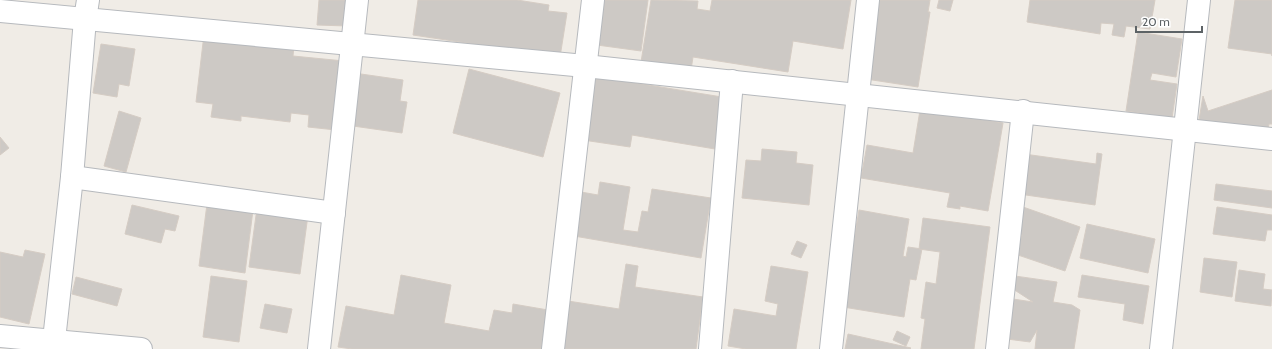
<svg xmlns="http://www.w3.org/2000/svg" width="1272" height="349" font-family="Cabin,sans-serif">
<rect width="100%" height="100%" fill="#f0ece6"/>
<g fill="#cdc9c5" stroke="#d5ccc4">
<path d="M319,0H348L347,26L317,25Z"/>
<path d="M418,0H517L549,5L548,11L567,13L560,57L413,35Z"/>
<path d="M603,0H648L641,51L597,45Z"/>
<path d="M651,0L698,1L697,9L710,11L712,0H851L843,49L793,41L788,72L693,57L691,70L641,62Z"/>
<path d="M878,0H930L928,12H930L918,87L866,79Z"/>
<path d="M939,0H953L950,11L937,8Z"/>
<path d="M1030,0H1155L1150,29L1126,26L1124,37L1112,35L1114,24L1101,23L1100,34L1027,22Z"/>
<path d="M1235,0H1272V56V54L1228,48Z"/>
<path d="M205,26L295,36L293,56L344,61L336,130L308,127L309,115L291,113L290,122L241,116V121L211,117L213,104L196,102Z"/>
<path d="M1138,32L1182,39L1176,77L1152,73L1150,80L1177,84L1172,118L1126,111Z"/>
<path d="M101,44L135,49L129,86L119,84L117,97L93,93Z"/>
<path d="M469,69L560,93L543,157L453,133Z"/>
<path d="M361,74L403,80L400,101L407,102L402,133L353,126Z"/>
<path d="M593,76L722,97L715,149L632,135L630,147L583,140Z"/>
<path d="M1272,90V124H1269L1268,130L1199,120L1203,96L1208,111Z"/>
<path d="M922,98L964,116L1003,123L988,211L960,206V209L947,207L950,193L861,178L867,145L913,153Z"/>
<path d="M119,111L141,118L126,172L104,166Z"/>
<path d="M0,137L9,148L0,155Z"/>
<path d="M762,149L797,152L796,163L813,165L809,205L742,198L746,160L761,161Z"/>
<path d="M1097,153L1102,154L1095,205L1019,194L1024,154L1096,164Z"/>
<path d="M600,182L630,187L623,230L638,232L642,211L648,212L652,189L711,198L701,258L574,236L581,192L598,195Z"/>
<path d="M1216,184L1272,191V208L1214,200Z"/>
<path d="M207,204L253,210L245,273L199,266Z"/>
<path d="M132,205L179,216L175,231L165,229L161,243L125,234Z"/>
<path d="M1023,207L1080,227L1065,271L1015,254L1022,235L1014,232Z"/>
<path d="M1217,207L1272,215V230H1267L1265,241L1213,234Z"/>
<path d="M257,208L308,215L300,274L249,267Z"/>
<path d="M859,210L909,219L903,256L906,257L908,247L922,249L916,280L910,279L904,317L843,307Z"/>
<path d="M923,218L990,227L974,349H921L925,319L921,318L926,282L936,284L940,252L919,249Z"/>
<path d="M1087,224L1155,239L1148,273L1080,258Z"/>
<path d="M797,241L807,245L801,258L791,254Z"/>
<path d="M25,250L45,254L29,324L0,317V252L23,257Z"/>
<path d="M1204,258L1237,262L1232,297L1200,292Z"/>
<path d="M626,264L638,266L635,287L703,297L696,349H561L568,301L619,309Z"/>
<path d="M771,266L808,272L796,349H746L728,346L734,309L776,316L778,304L765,301Z"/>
<path d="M1239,270L1265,274L1263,289L1272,290L1271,306L1235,301Z"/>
<path d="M401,275L451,285L444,323L489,331L494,310L512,313L513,304L548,310L541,349H352L338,347L346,306L394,315Z"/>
<path d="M1082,275L1149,286L1143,324L1123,320L1125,304L1078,297Z"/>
<path d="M211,276L247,281L239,342L203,337Z"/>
<path d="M1015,276L1057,282L1053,302L1072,305L1080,310L1074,349H1035L1037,330L1030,342L1007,339L1013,299L1033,302L1013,289Z"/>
<path d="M76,277L122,289L117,306L72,294Z"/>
<path d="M265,304L292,309L287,333L260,328Z"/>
<path d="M897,331L910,337L906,346L893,340Z"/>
<path d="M848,334L911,348L910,349H845Z"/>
</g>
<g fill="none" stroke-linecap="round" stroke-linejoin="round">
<g stroke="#b6b9bd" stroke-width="24">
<g id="minor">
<path d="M0,11L585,66L1272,139"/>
<path d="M72,177L334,213"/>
<path d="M0,336L141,349"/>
<path d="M53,349L72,177L85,19L88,0"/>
<path d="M319,349L357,0"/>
<path d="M553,349L593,0"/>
<path d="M710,349L732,81"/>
<path d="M831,349L868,0"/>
<path d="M997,349L1023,111"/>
<path d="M1161,349L1199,0"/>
</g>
</g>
<use href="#minor" stroke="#fff" stroke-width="22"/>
</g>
<path d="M1136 26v6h66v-6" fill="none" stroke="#5d6366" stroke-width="2"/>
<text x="1142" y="26" font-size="12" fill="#5d6366" stroke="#ffffff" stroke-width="3" paint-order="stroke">20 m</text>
</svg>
